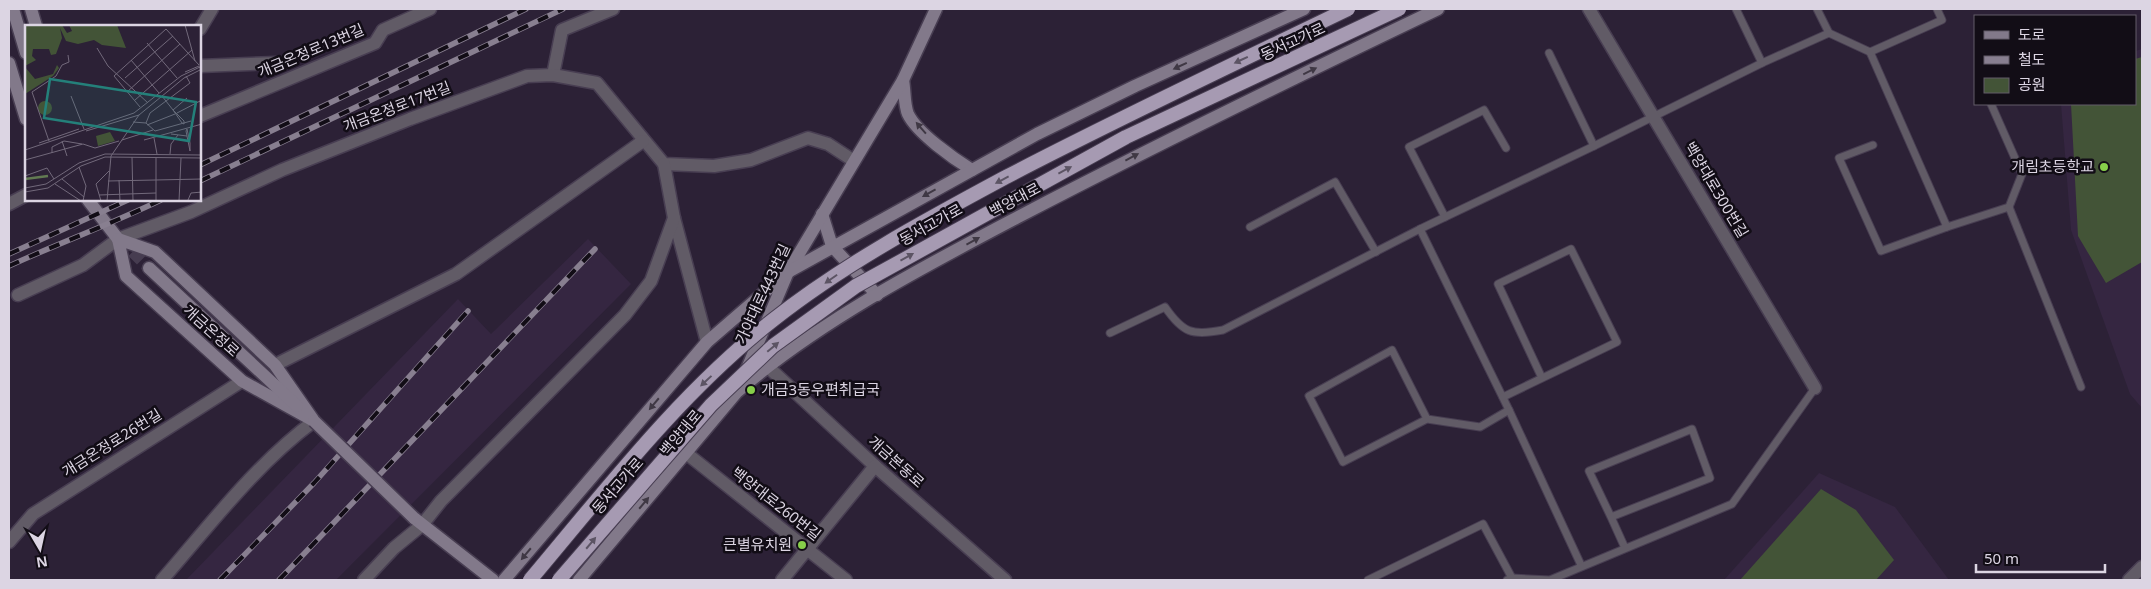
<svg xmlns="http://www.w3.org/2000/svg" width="2151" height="589" font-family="'Noto Sans','Noto Sans KR',sans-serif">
<rect width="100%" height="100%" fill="#2c2136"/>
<g fill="#352641">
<path d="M2142,49V408L2130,394L2071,230L2061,104H2135V51Z"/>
<path d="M588,239L631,284L336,580H186L458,299L491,334Z"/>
<path d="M1819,473L1895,507L1949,580H1724Z"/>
</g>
<g fill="#435437">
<path d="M2142,57V262L2106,283L2078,236L2071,104H2135V59Z"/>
<path d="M1821,489L1856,510L1894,560L1876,580H1740Z"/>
</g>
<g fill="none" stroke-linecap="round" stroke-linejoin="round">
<path stroke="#463c50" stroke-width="12" stroke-dasharray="12 6" stroke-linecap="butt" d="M120,239L149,268"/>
<g stroke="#483e52" stroke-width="9">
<g id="service">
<path d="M1736,9L1762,63"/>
<path d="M1817,9L1829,33"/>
<path d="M1870,52L1947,227L2009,207L2022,174L1991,104"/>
<path d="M1549,53L1594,146"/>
<path d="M1873,145L1839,158L1881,251L1947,227"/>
<path d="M2009,207L2081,387"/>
<path d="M1445,217L1409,147L1484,110L1506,148"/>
<path d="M1250,227L1335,182L1376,252"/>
<path d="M1420,229L1509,410L1581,565"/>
<path d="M1110,333L1165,307C1183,333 1192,336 1223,330L1420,229L1594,146L1762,63L1829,33L1870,52L1942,20L1937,9"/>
<path d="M1503,397L1617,342L1571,249L1498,284L1542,378"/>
<path d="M1427,419L1392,350L1309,396L1343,462L1427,419L1480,427L1509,410"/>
<path d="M1611,517L1589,471L1692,429L1710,478L1611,517L1625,548"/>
<path d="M1368,580L1483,524L1512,578"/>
<path d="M1507,580L1512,578L1550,580L1732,504L1815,388"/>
</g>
</g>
<g stroke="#483e52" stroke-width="15">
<g id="minor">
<path d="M1589,9L1815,388"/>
<path d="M200,29L212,9"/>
<path d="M200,66L276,63"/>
<path d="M553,75L562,30L613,9"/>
<path d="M200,116L375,43L383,30L430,9"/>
<path d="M9,204L26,195"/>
<path d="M674,218L707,342"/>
<path d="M18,295L83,265L118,239L191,212L282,170L410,119L527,76L553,75L597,83L664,164L714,166L751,160L808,138L828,144L854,161"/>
<path d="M275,365L456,274L643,141"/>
<path d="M767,366L875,466L1005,580"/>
<path d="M686,453L846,580"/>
<path d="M9,542L33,514L242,381"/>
<path d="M162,580C210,525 255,465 314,421"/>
<path d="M364,580L394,548L422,525L441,501L625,315L651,281L674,218L664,164"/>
<path d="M782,580L875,466"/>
<path d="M2129,580L2142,567"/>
</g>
</g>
<g stroke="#483e52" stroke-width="15">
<g id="secondary">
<path d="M13,9L26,53"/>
<path d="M31,9L36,26"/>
<path d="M9,63L26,119"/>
<path d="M903,80C905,90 904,105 908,114C917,133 954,159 972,170"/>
<path d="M88,200L118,239"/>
<path d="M822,214L832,246L877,295"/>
<path d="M118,239L155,252L275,365L314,421L242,381L126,276Z"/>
<path d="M149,268L297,406"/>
<path d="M746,371L788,272L903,80L936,9"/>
<path d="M414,518L493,580"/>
<path d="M504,580L707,342L788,272L1037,134L1135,86L1304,9"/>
<path d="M579,580L737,392C819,321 925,266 1020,216C1158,144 1298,76 1438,9"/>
</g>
</g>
<use href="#service" stroke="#615b66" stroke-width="7"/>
<use href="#minor" stroke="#615b66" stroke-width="12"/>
<use href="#secondary" stroke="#82798a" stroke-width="12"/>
<g stroke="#887f90" stroke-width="5.5">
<g id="rail">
<path d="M200,165L526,9"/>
<path d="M200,181L563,9"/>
<path d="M9,254L128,200"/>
<path d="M9,266C59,243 111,224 161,200"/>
<path d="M220,580L314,483L468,311"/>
<path d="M279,580L595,249"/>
</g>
</g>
<use href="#rail" stroke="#120d16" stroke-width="4" stroke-dasharray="11" stroke-linecap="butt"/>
<g stroke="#483e52" stroke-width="15" stroke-linecap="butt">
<path id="secondary-bridge" d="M314,421L414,518"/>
</g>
<g stroke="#483e52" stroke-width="16" stroke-linecap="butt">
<g id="trunk-bridge">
<path d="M530,580C606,490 679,394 773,320C844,264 926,220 1006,177C1119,118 1234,64 1348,9"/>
<path d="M559,580L711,405L773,346L856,286L1126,137L1399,9"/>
</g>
</g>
<use href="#secondary-bridge" stroke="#82798a" stroke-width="12"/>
<use href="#trunk-bridge" stroke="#a69ab2" stroke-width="14"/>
</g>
<defs><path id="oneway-solid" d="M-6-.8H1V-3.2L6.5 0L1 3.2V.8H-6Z" transform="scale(1.25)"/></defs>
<g fill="#5c5464">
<use href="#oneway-solid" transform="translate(1241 60) rotate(155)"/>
<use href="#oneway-solid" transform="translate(1065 170) rotate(-28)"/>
<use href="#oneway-solid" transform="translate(1002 180) rotate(152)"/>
<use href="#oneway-solid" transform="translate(907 257) rotate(-29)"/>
<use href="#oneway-solid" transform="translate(831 279) rotate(145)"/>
<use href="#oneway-solid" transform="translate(773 347) rotate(-40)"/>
<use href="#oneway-solid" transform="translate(706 381) rotate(137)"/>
<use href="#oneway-solid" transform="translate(591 543) rotate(-50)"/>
</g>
<g fill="#3f3844">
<use href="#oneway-solid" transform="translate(1180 66) rotate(155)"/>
<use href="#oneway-solid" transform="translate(1310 71) rotate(-26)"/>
<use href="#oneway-solid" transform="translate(921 128) rotate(-131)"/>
<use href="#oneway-solid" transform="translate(1132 157) rotate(-28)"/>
<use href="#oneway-solid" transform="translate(929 193) rotate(151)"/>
<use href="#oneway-solid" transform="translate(973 241) rotate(-29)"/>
<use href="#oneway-solid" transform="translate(654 404) rotate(130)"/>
<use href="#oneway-solid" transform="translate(644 503) rotate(-50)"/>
<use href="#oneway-solid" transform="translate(526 554) rotate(130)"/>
</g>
<g fill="#87cf4a" stroke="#120d16" stroke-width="2">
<circle cx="2104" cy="167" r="5"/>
<circle cx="751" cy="390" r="5"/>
<circle cx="802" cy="545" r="5"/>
</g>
<g text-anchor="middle" stroke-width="5" stroke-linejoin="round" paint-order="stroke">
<g font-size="15" fill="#dcd5e3" stroke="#120d16">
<text transform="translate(1293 42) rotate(-25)" y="5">동서고가로</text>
<text transform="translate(311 51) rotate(-23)" y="5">개금온정로13번길</text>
<text transform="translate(397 107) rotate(-21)" y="5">개금온정로17번길</text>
<text transform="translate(1716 190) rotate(59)" y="5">백양대로300번길</text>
<text transform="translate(1015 200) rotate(-28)" y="5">백양대로</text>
<text transform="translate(931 225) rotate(-29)" y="5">동서고가로</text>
<text transform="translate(763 294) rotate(-65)" y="5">가야대로443번길</text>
<text transform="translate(211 331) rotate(42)" y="5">개금온정로</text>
<text transform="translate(681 433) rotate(-50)" y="5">백양대로</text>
<text transform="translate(112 443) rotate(-32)" y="5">개금온정로26번길</text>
<text transform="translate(896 462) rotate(42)" y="5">개금본동로</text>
<text transform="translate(618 486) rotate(-49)" y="5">동서고가로</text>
<text transform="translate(776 504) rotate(38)" y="5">백양대로260번길</text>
</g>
<g font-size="15" fill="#dcd5e3" stroke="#120d16" text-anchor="end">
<text x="2094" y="172">개림초등학교</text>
<text x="761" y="395" text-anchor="start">개금3동우편취급국</text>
<text x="792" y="550">큰별유치원</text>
</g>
</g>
<g transform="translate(25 25)">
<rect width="176" height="176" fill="#2c2136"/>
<path d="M0,0H37L42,8L47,6L44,0H92L101,23L77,20L69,15L53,19L41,16L35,3L37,13L31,29L26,30L24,24H8L7,31L11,35L0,41ZM32,40L34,43L28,51L0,69V42L10,54L28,49ZM13 83a7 7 0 1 1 14 0a7 7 0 1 1-14 0ZM85,107L90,116L73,121L71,111Z" fill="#435437"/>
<path fill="none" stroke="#627a52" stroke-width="2.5" d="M0,154L23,151"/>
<path fill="none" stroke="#72697b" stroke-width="1" d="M160,0L170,36M122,18L152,53M72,23L83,41L123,78M106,35L134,68M160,47L174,41M100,53L148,11M103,66L155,19M46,71L59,104M137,71L148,85M110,75L167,25M115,82L89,51L141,4L174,40M148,85L162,73M148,85L159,96V99L157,98ZM152,88L177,75M108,97L121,98L130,106L166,96M121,98L125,88L165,58L161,51M122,100L150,89M162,104L165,118V126L161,106ZM61,106L114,90L159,53L177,44M146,109L162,111M129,113L132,129M97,115L128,105M119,115L177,99M24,116L7,67L31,51L37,40L44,37L43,30M37,116L42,131M14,118L54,104M0,125L109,88L156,51L177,41M27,128V122L39,116L57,119M145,129L146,119L153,110M107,132L108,176M0,135L58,119L70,123L94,116M54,142L61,161L58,176M0,151L22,143L29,154M37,154L59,172M94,155L95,176M83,156L177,154M30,159L56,176M0,163L21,159L54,138L80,129L177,130M0,167L23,163L56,141L80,132L177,133M74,170L131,168M163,175L166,168L177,167M76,176L71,159L84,146M82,176L86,131L114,90M131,176V132M132,176H177M154,176L156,133"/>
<path fill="#24807a" fill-opacity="0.15" stroke="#24807a" stroke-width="2.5" d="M25,54L171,77L164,116L19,93Z"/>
<rect width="176" height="176" fill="none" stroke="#dcd5e3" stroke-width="2.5"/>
</g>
<rect width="2151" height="589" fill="none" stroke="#dcd5e3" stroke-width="20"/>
<rect x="1974" y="15" width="162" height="90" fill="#120d16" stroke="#635d68"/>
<rect x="1984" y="31" width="25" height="8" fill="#82798a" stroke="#635d68"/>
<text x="2018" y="40" font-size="15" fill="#dcd5e3">도로</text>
<rect x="1984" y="56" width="25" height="8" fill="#887f90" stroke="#635d68"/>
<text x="2018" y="65" font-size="15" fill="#dcd5e3">철도</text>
<rect x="1984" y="78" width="25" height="15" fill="#435437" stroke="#635d68"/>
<text x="2018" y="90" font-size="15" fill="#dcd5e3">공원</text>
<g transform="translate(40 549) rotate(171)" stroke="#120d16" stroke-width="4" paint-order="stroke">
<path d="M0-4L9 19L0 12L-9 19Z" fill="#dcd5e3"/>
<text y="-8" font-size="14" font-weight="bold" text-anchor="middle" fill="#dcd5e3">N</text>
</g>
<path d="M1976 564v8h129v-8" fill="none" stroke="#dcd5e3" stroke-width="2.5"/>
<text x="1984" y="564" font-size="15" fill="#dcd5e3" stroke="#120d16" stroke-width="4" paint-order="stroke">50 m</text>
</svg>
